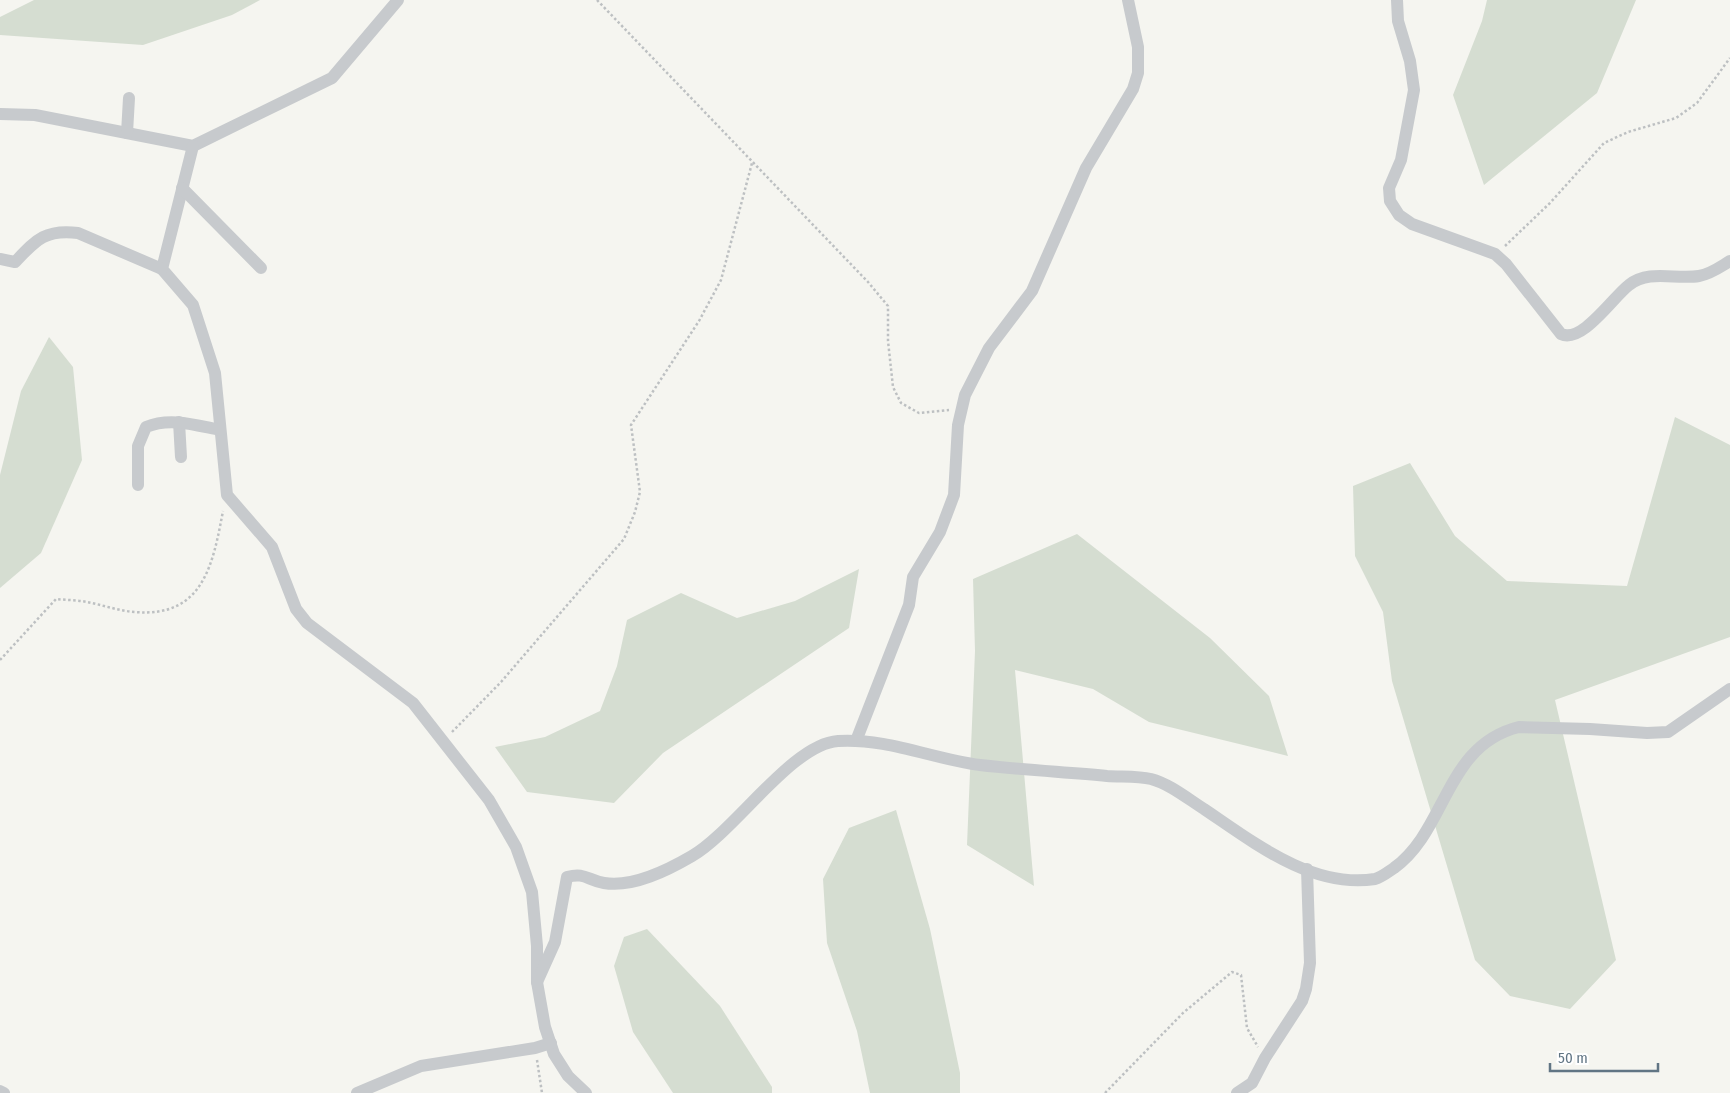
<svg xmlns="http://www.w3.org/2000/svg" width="1730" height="1093" font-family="'Fira Sans Condensed',sans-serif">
<rect width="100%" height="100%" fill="#f5f5f0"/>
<g fill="#d5ddd1">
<path d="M34,0H260L232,15L143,45L0,35V17Z"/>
<path d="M1487,0H1636L1597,93L1484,185L1453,95L1482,21Z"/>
<path d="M49,337L73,367L82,460L41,553L0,588V475L21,391Z"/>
<path d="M1675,417L1730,445V637L1555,700L1616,960L1570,1009L1510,996L1475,960L1392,681L1383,612L1355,556L1353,486L1410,463L1455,536L1507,581L1627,586Z"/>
<path d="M1077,534L1210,638L1269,696L1288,756L1149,722L1093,689L1015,670L1034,886L967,845L975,651L973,579Z"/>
<path d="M859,569L849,628L663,753L614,803L527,792L495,747L545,737L600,711L617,666L627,620L681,593L737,618L795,601Z"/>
<path d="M896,810L930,929L960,1073V1093H870L857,1031L827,943L823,879L849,828Z"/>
<path d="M647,929L720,1006L772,1087V1093H673L633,1032L614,966L624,937Z"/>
</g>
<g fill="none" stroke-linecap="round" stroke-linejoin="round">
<g stroke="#bdc0c2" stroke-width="2.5" stroke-dasharray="2.5 2.5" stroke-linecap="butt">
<path d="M597,0L868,282L888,306V341L893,387L901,403L919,413L949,410"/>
<path d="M1505,246L1550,203L1604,143L1628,132L1676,118L1697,103L1730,58"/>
<path d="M0,660L56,599C66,600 77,600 87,602C103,605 119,611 135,612C204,618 213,563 223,511"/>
<path d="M452,732L501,682L624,539L635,512L640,492L631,425L699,321L721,280L752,163"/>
<path d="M537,1060L542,1093"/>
<path d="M1105,1093L1183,1013L1232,972L1241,975L1247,1028L1258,1047"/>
</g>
<g stroke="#c7cacd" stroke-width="12">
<path d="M1397,0L1398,21L1410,61L1414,90L1401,160L1389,188L1390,201L1399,215L1412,224L1495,254L1506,264L1561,334C1582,344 1613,297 1629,285C1649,269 1676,280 1699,276C1711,274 1720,267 1730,261"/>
<path d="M0,114L35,115L193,146L332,78L398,0"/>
<path d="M127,133L129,98"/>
<path d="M193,146L162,269L193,305L215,373L227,495L272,547L296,609L307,623L413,703L489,800L516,847L532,892L537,946V982L545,1027L554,1054L568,1076L586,1093"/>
<path d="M182,188L261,268"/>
<path d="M0,259L15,262C36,240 45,229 78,233L162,269"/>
<path d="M179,422L181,457"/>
<path d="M138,485V446L146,427C170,417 195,425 220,430"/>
<path d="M856,741L909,605L913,577L940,532L954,495L958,425L965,395L989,348L1032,291L1086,168L1133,89L1138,73V47L1128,0"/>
<path d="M537,982L555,942L567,877C585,872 587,880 604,883C633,888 668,870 692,856C735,831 792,744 838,741C887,738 933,759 980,765C1022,770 1065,772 1107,776C1121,777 1138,776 1151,779C1170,784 1188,799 1204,809C1253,842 1312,889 1375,879C1382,877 1388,872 1394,868C1447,830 1445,745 1519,727L1590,729L1647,733L1668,732L1730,689"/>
<path d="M0,1091L4,1093"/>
<path d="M357,1093L421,1066L535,1048L551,1043"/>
<path d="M1237,1093L1252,1083L1265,1058L1302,1001L1306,989L1310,963L1307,869"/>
</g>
</g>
<path d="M1550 1063v8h108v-8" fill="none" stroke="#617584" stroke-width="2.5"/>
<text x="1558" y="1063" font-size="15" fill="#617584" stroke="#ffffff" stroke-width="4" paint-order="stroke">50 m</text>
</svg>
